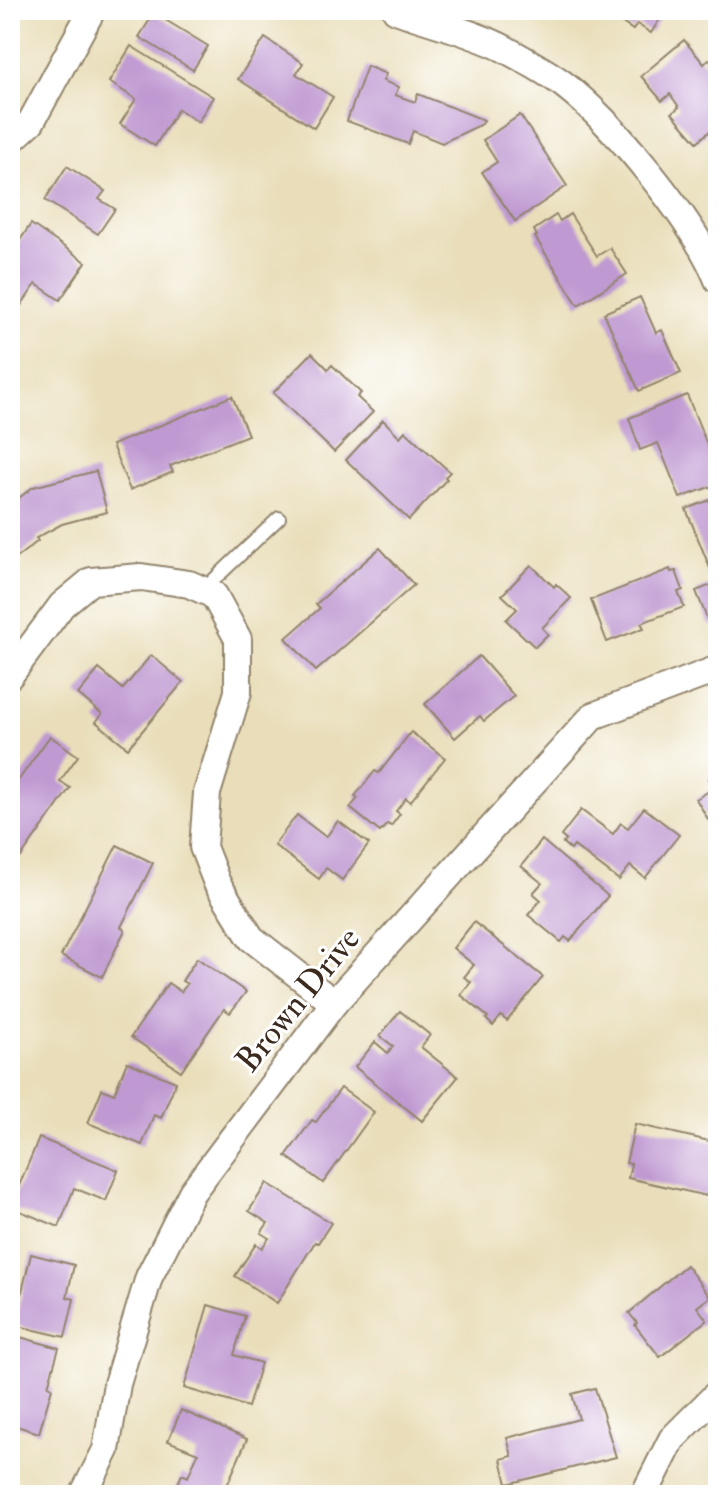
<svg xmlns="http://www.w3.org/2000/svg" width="728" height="1505" font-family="'IM FELL Double Pica',serif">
<rect width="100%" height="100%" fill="#fff"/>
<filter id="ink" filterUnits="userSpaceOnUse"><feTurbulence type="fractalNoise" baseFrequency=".0125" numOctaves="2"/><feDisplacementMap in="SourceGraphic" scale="16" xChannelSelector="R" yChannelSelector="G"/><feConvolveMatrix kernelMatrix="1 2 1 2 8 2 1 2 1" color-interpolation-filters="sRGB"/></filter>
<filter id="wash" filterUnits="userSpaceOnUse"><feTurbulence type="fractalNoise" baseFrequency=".006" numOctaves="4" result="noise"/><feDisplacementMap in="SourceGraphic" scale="32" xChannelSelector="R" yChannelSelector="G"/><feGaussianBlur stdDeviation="1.8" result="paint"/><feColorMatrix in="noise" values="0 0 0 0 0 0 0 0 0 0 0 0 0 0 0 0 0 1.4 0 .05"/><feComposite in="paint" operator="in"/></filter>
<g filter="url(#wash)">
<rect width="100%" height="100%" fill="#e9deb9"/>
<g id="blocks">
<g fill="#bf99d1">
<path d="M603,10H663L665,11L651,33L637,24L633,30Z"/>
<path d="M154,13L208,46L193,70L139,37Z"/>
<path d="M265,38L303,63L296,74L333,97L314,128L238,79Z"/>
<path d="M684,40L704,64L709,59L718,70V124L697,142L672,113L679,107L670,94L662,101L641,76Z"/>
<path d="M131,46L213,97L198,122L178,109L155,146L120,124L136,99L109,82Z"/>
<path d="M367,66L386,74L383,81L399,87L395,95L415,102L418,94L484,120L482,124L442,143L413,131L408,144L347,121Z"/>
<path d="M520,115L567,186L515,221L482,172L497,162L483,140Z"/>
<path d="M67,166L105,191L99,199L115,209L98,234L45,200Z"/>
<path d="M570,214L597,256L610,248L627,274L578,305L535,237L537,236L534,230L556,215L560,221Z"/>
<path d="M31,224L86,262L60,300L36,284L15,314L10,311V255Z"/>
<path d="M640,297L656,333L662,330L681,373L639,391L604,313Z"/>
<path d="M312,353L328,369L332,365L361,393L357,397L373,412L334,452L273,393Z"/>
<path d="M687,395L718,472V484L680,498L658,443L640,450L629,418Z"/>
<path d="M232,396L248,435L170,466L173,472L130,490L112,445Z"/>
<path d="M383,420L400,437L405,431L450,472L445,477L447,479L409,520L346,460Z"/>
<path d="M96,471L107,512L62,524L36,538L38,541L12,561L10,505L33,487Z"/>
<path d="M718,497V623L710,626L696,591L716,583L686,509Z"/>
<path d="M380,548L414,585L316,671L286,638L320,608L316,604Z"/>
<path d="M531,565L554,587L556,584L571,598L542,628L548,634L535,647L506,620L517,609L502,595Z"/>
<path d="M670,569L671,572L676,571L683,590L678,592L684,607L641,623L644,628L607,642L591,600Z"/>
<path d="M151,655L183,682L128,748L96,722L102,714L78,694L99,669L123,689Z"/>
<path d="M479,656L514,696L484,721L480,716L455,738L425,704Z"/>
<path d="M411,732L445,758L410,802L406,798L396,811L400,814L391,826L387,824L380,832L350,808L358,798L355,796L375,771L379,773Z"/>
<path d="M50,736L78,756L60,781L70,788L21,857L10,849V792Z"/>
<path d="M718,774V836L696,799L714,788L709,779Z"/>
<path d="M644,808L679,835L645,878L630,866L619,880L574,846L571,850L563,843L566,840L561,836L581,810L613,834L621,823L628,828Z"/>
<path d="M297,815L326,837L338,821L369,844L342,880L326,868L319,879L274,845Z"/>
<path d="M542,840L608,896L570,941L565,937L561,942L528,915L541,900L533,893L542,883L521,866Z"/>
<path d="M117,845L153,863L121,927L125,930L102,977L61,956Z"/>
<path d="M474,922L543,977L507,1021L501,1016L493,1026L486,1019L488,1017L461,995L471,982L464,977L474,965L453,948Z"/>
<path d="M197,958L246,992L230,1013L224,1009L181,1071L131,1037L168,983L181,992L187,984L182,981Z"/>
<path d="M400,1011L430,1035L421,1047L458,1077L422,1121L355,1067L375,1042L388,1053L393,1046L380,1036Z"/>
<path d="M127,1062L176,1082L161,1118L154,1115L142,1145L88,1123L102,1089L114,1094Z"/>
<path d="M341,1088L374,1112L323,1183L286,1156L312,1120L316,1122Z"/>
<path d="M635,1124L718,1143V1162L717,1167L714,1166L707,1196L628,1178L631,1164L626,1163Z"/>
<path d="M39,1138L118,1170L106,1201L74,1188L59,1227L10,1207Z"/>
<path d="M267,1183L331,1223L318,1243L315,1242L277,1303L235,1276L256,1244L262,1248L269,1238L261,1233L268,1223L249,1211Z"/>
<path d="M31,1254L74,1265L67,1297L74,1299L65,1337L14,1325Z"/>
<path d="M686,1265L710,1297L697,1307L707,1320L660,1357L635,1325L637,1323L629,1313Z"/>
<path d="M208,1305L245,1316L234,1355L261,1363L248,1407L184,1388Z"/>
<path d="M20,1337L59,1348L48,1386L52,1388L39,1433L10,1424V1372Z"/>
<path d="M595,1388L616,1457L507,1484L501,1459L512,1456L507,1438L579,1419L572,1394Z"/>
<path d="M181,1410L247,1439L223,1495H173L182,1474L188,1477L198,1453L168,1441Z"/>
</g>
</g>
</g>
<g filter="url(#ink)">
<use href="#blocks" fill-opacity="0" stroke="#92846c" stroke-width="2"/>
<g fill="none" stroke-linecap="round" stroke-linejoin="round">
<g stroke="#92846c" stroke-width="16">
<path id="lane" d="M203,590L279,518"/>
</g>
<g stroke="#92846c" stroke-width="30">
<g id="street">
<path d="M396,10C429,22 475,33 505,49C525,60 546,71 563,84C613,122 695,222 718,280"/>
<path d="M10,141L31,122L92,10"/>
<path d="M10,675L62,605L91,581L141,577L189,584L214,595L238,639V692L207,793L203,847L217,883L251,938L334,1003"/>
<path d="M83,1495L106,1450L117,1384L149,1277L192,1192L334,1003L593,716L718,669"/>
<path d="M644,1495L672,1439L718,1393"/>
</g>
</g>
<use href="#lane" stroke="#fff" stroke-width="12"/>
<use href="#street" stroke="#fff" stroke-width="26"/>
</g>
</g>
<g text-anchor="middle" stroke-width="6" stroke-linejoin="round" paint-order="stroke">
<g font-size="34" fill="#3b2a1e" stroke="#fff">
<text transform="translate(297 999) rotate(-51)" y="12">Brown Drive</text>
</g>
</g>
<rect width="728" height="1505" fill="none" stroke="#fff" stroke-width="40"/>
</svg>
